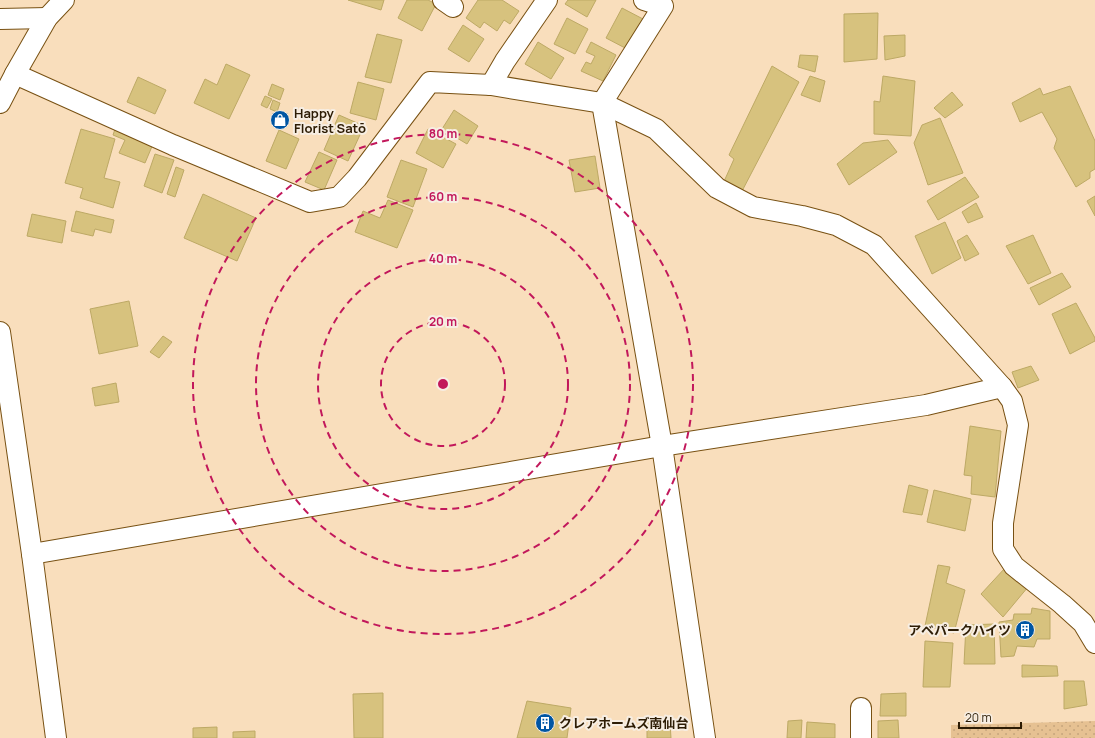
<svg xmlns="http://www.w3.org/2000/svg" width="1095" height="738" font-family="Manrope,'Noto Sans JP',sans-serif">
<defs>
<pattern id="park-dots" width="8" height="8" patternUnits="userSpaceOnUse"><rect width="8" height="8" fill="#e6c192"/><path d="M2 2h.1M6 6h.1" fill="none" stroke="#c6a57c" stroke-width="1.8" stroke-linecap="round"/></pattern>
</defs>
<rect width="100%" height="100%" fill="#f9debc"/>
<path fill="url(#park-dots)" d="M1095,721V738H951V725Z"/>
<g fill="#d7c27e" stroke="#bda965">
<path d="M348,0H384L381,10Z"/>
<path d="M407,0H428L436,4L422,31L398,18Z"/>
<path d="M478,0H502L519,11L510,24L504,20L497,31L484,22L480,28L466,18Z"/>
<path d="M568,0H596L587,17L565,4Z"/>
<path d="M622,8L643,19L627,49L606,38Z"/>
<path d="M878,13L877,59L844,62V14Z"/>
<path d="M567,18L588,29L575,54L554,44Z"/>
<path d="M463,25L484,39L469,62L448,49Z"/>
<path d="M377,34L402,40L391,83L365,77Z"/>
<path d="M905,35V56L885,60L884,36Z"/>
<path d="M538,42L564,58L551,79L525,64Z"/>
<path d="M591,42L616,55L603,81L581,71L586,62L591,64L595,56L586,52Z"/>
<path d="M800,55L818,56L815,72L798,67Z"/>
<path d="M226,64L250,75L229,119L194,103L205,79L217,85Z"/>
<path d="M772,66L799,82L741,193L722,186L734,159L729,155Z"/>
<path d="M810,76L825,81L820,102L801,95Z"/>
<path d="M883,76L915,81L911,136L874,134V101L880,102Z"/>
<path d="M138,77L166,90L155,114L127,102Z"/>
<path d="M358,82L384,89L376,120L350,113Z"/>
<path d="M272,84L284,89L280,100L268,95Z"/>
<path d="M1070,86L1095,141V169L1090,172V178L1076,187L1054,148L1057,139L1042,112L1020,122L1012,103L1040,88L1043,95Z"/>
<path d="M952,92L963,105L945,118L934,108Z"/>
<path d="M265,96L272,99L267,108L261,105Z"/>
<path d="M273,100L280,103L277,112L270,109Z"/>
<path d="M454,110L478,126L467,144L442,129Z"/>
<path d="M339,115L364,126L348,161L324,150Z"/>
<path d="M940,118L963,173L928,185L914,143L922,125Z"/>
<path d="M81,129L115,139L104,178L120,182L113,208L80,198L83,188L65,183Z"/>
<path d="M115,129L153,144L145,163L119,153L125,140L113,135Z"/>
<path d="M428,129L456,144L443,168L416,153Z"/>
<path d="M279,130L299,139L286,169L266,161Z"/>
<path d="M888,140L897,152L849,185L837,164L863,143Z"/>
<path d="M319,152L337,160L324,190L305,182Z"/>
<path d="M155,154L174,160L162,193L144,186Z"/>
<path d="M595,156L600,188L575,192L569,160Z"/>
<path d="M401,160L427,169L413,207L387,197Z"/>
<path d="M176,167L184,170L175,197L167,194Z"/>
<path d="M965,177L979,197L938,220L927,201Z"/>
<path d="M203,194L256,218L237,261L184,238Z"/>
<path d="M1095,196V216L1087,201Z"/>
<path d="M388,200L413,210L397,248L355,232L363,211L380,218Z"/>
<path d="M976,203L983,217L968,223L962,212Z"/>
<path d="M76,211L114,220L111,233L95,229L93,236L71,231Z"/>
<path d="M32,214L66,221L62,243L27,236Z"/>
<path d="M945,222L961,258L932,274L915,236Z"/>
<path d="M967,235L979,254L965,261L957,241Z"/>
<path d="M1033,235L1051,273L1028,284L1006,246Z"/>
<path d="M1062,273L1071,287L1039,305L1030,288Z"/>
<path d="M129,301L138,346L99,354L90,309Z"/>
<path d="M1076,303L1095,338V341L1070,354L1052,314Z"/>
<path d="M163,336L172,342L159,358L150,352Z"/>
<path d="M1031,366L1039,380L1018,388L1012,372Z"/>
<path d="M116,383L119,402L95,406L92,388Z"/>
<path d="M970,426L1001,431L995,497L971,494L972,476L964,475Z"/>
<path d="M909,485L928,490L922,515L903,512Z"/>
<path d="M934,490L971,499L965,531L927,522Z"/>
<path d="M938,565L950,567L946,583L965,590L954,633L925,626Z"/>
<path d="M1005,568L1028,587L1003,617L981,594Z"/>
<path d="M1032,608L1050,611V639H1037L1034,647L1017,646L1014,656L1001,657L999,622L1013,620L1014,614H1031Z"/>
<path d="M994,624L995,664H964L966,625Z"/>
<path d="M925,641L953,643L950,687H923Z"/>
<path d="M1022,665L1057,666L1058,676L1022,677Z"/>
<path d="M1064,681H1084L1087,705L1064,709Z"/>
<path d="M383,693V738H354L353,694Z"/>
<path d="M906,693V716H880L881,694Z"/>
<path d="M527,701L571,708L567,738H517Z"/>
<path d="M802,720L801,738H787L788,721Z"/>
<path d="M898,720L899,738H878V721Z"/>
<path d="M807,722L835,724V738H806Z"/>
<path d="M647,723H670L671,738H647Z"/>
<path d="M217,727V738H193V728Z"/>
<path d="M255,731V738H233V732Z"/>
</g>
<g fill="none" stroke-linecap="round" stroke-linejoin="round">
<g stroke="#785113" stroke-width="22">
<g id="minor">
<path d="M443,0L453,7"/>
<path d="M644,0L663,6L602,103L662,446L705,738"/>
<path d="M0,19L47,18"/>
<path d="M15,74L173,145L310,202L339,197L357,178L430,82L491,85L602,103L656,129L717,188L753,207L802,216L836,225L874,245L1002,387L1012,401L1018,425L1003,523V549L1014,566L1062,604L1083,623L1095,643"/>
<path d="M491,85L505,61L547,0"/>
<path d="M0,103L15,74L47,18L64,0"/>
<path d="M0,332L32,554L56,738"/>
<path d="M32,554L662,446L926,405L1002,387"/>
<path d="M861,708V738"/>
</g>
</g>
<use href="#minor" stroke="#fff" stroke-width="20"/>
</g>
<g fill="none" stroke="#c2185b" stroke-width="2" stroke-dasharray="7 5">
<circle cx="443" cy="384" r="62"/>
<circle cx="443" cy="384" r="125"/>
<circle cx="443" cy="384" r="187"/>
<circle cx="443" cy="384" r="250"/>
</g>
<defs>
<g id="shop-disc" transform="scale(1)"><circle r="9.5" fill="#0056a4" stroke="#f7eee3"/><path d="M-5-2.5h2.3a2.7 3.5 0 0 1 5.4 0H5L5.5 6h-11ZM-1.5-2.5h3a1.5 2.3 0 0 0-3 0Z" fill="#fff"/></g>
<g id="building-disc" transform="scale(1)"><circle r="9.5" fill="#0056a4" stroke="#f7eee3"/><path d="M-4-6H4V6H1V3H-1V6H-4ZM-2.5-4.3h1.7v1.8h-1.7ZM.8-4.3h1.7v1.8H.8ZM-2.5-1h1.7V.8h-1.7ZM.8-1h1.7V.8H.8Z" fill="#fff"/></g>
</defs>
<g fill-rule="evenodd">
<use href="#shop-disc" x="280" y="120"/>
<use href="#building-disc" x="1025" y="630"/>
<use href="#building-disc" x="545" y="723"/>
</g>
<g text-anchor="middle" stroke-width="4" stroke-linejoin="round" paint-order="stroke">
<g font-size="13" font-weight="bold" fill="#2d1c04" stroke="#f7eee3" text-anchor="start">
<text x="294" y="118">Happy<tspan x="294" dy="15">Florist Satō</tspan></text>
<text x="1011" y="635" text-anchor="end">アベパークハイツ</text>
<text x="559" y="728">クレアホームズ南仙台</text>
</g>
</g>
<circle cx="443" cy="384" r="6" fill="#c2185b" stroke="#f7eee3" stroke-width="2"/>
<g font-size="12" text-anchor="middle" font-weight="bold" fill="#c2185b" stroke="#f7eee3" stroke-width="4" stroke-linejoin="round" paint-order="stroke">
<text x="443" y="138">80 m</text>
<text x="443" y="201">60 m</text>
<text x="443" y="263">40 m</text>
<text x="443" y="326">20 m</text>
</g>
<path d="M959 722v6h62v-6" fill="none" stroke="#2d1c04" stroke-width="2"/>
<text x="965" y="722" font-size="12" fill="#2d1c04" stroke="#f7eee3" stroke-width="3" paint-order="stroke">20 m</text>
</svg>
